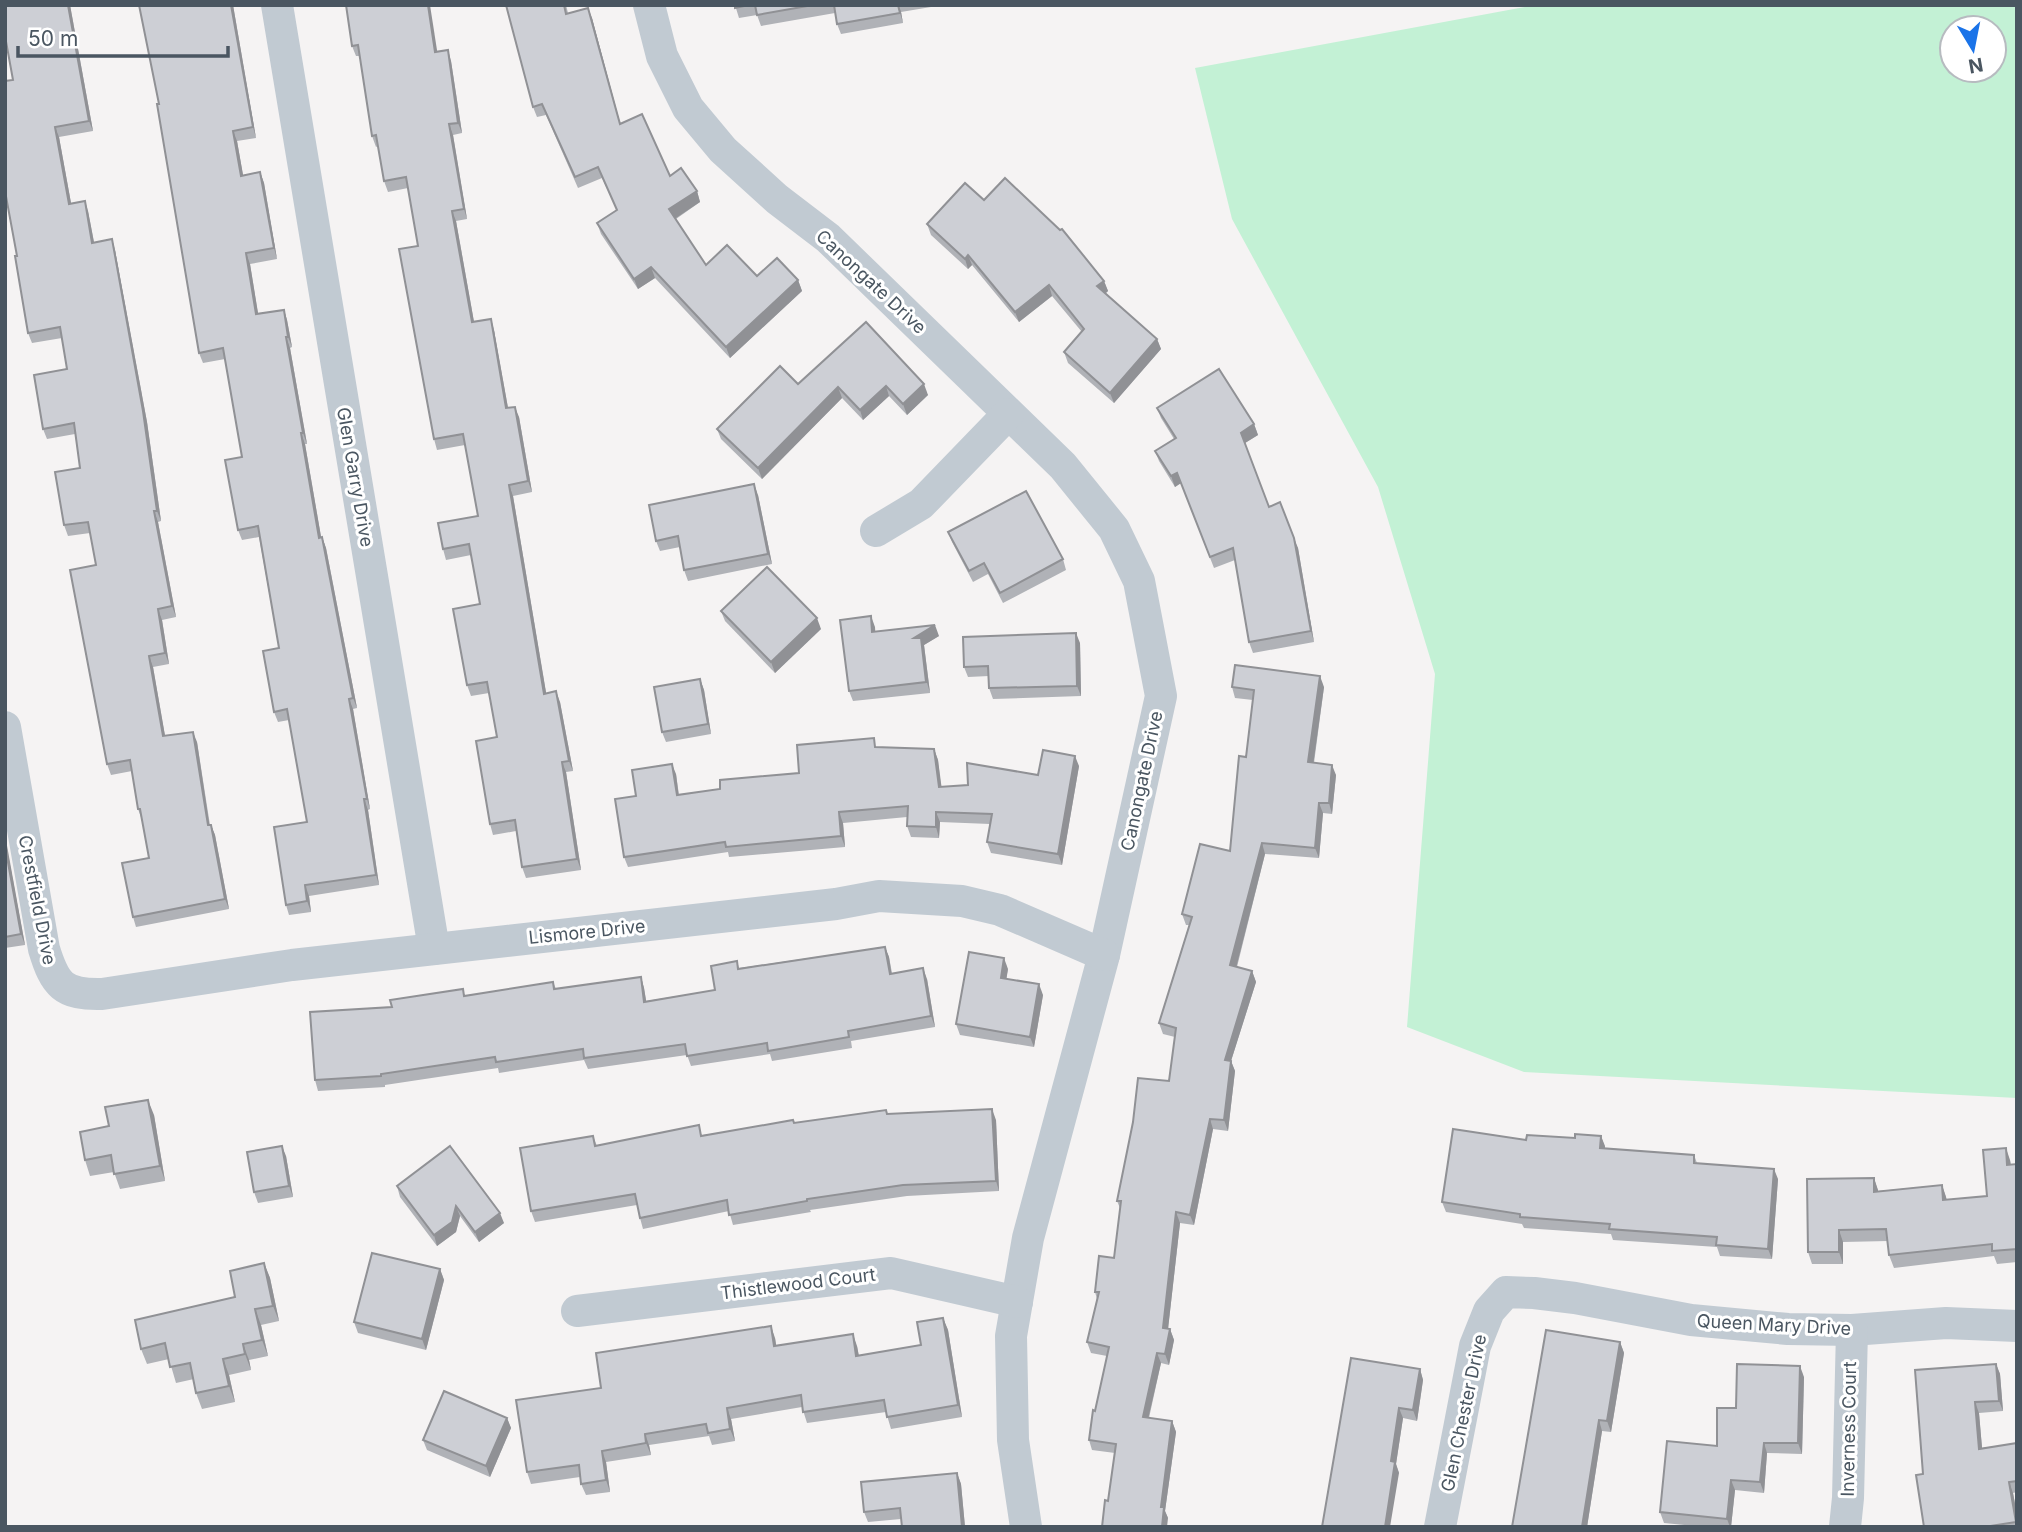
<svg xmlns="http://www.w3.org/2000/svg" width="2022" height="1532" font-family="Inter,sans-serif">
<rect width="100%" height="100%" fill="#f5f3f3"/>
<path fill="#c3f1d5" fill-rule="evenodd" d="M1536,5H2017V1098L1524,1072L1407,1027L1435,674L1378,487L1232,219L1195,68ZM1952,28H1994V70H1952Z"/>
<g fill="none" stroke-linecap="round" stroke-linejoin="round">
<g stroke="#c1cad2" stroke-width="32">
<path d="M277,5L434,949"/>
<path d="M649,5L662,56L688,108L723,150L777,199L828,238L1063,466L1114,529L1139,581L1161,696L1104,955L1028,1238L1011,1336L1013,1440L1026,1527"/>
<path d="M876,531L921,504L1008,414"/>
<path d="M5,727L44,949C55,985 63,995 102,994L292,965L836,904L879,896L962,901L1000,910L1104,955"/>
<path d="M577,1311L891,1273L1017,1302"/>
<path d="M1440,1527L1475,1346L1489,1311L1506,1292L1534,1293L1575,1298L1691,1320L1788,1329L1852,1330L1946,1323L2017,1326"/>
<path d="M1845,1527L1848,1498L1852,1330"/>
</g>
</g>
<g fill="#b0b2b7">
<path d="M5,5H70L93,131L59,137L71,203L88,211L94,242L115,250L147,422L161,521L158,522L176,617L162,620L169,664L153,667L165,736L197,742L210,825H211L215,835L229,909L136,927L133,917L149,858L142,820L138,809L132,771L111,775L107,764L96,565L90,533L68,536L64,525L80,468L75,434L47,439L43,429L67,369L62,338L32,343L28,333L17,256L13,80L7,46L5,47Z"/>
<path d="M233,5L256,138L237,141L243,175L260,172L264,183L277,259L250,264L258,314L284,310L287,320L292,347L290,348L307,444H305L321,537H322L326,548L357,708L353,709L370,809L368,810L379,885L309,896L311,912L289,915L286,905L307,822L289,720L278,722L274,712L279,648L259,537L242,540L238,530L242,457L225,359L203,363L199,353L159,104Z"/>
<path d="M346,5L437,52L451,61L462,133L453,135L467,219L456,221L474,322L494,330L508,408L519,417L532,492L513,496L546,693L560,702L573,771L566,772L581,870L526,878L522,867L516,831L493,835L490,824L497,737L489,693L471,696L467,685L480,604L471,555L446,560L443,549L478,516L465,445L437,450L434,439L418,246L408,188L388,192L384,181L378,146L376,147L372,136L360,56H356L352,46Z"/>
<path d="M506,5H566L568,13L592,18L620,124L670,176L697,191L700,202L676,219L706,265L757,276L798,280L802,291L730,358L655,278L638,289L601,234L597,223L617,210L602,178L578,188L546,115L537,117L533,107Z"/>
<path d="M735,5H943L901,12L903,23L841,34L837,24L835,13L761,26L757,15L739,18Z"/>
<path d="M984,200L1104,281L1108,291L1105,294L1157,339L1161,349L1114,403L1068,363L1064,352L1082,332L1052,296L1019,322L972,265L968,269L931,235L927,224Z"/>
<path d="M866,322L928,395L907,415L889,396L863,420L842,398L762,479L721,439L717,429L798,384Z"/>
<path d="M1157,408L1254,424L1258,435L1245,443L1269,507L1298,548L1314,642L1253,653L1249,642L1235,560L1214,568L1181,483L1175,487L1159,461L1155,451L1174,439L1161,418Z"/>
<path d="M758,495L772,564L688,581L684,570L680,547L660,551L656,541Z"/>
<path d="M948,532L1063,559L1066,570L1003,603L988,574L973,582L952,542Z"/>
<path d="M721,611L821,629L775,673L725,621Z"/>
<path d="M875,627V632L939,636L924,645L930,693L853,701L849,691Z"/>
<path d="M1080,643L1081,696L993,699L989,688V676L968,677L964,667Z"/>
<path d="M700,679L704,690L711,734L666,742L662,732Z"/>
<path d="M1232,687H1324L1314,763L1336,775L1332,814L1323,813L1319,858L1265,854L1237,967L1252,971L1256,982L1231,1061L1235,1071L1228,1131L1213,1129L1194,1225L1180,1223L1168,1329H1170L1174,1340L1169,1365L1161,1363L1149,1418L1172,1421L1176,1432L1165,1511L1168,1518L1108,1501L1115,1453L1092,1450L1089,1440L1107,1356L1091,1353L1087,1342L1097,1299L1095,1292L1114,1258L1120,1208L1117,1201L1169,1081L1175,1037L1163,1034L1159,1023L1189,925H1186L1182,914L1230,851L1246,757L1253,700L1235,698Z"/>
<path d="M878,747L934,749L938,760L941,787L968,785L1038,775L1079,766L1062,865L991,853L987,842L990,824L940,822L939,838L911,837L907,826V817L843,823L845,847L729,857L728,852L628,867L624,857L636,796L676,774L679,795L720,789L799,773Z"/>
<path d="M5,838L25,945L5,948Z"/>
<path d="M885,947L889,957L892,973L927,979L935,1027L851,1041L852,1048L772,1061L770,1054L691,1066L687,1055L588,1069L584,1060L499,1073L498,1068L385,1085V1087L318,1091L315,1080L392,1007L553,982L556,989L641,977L644,988L646,1001L715,990L737,961L739,968Z"/>
<path d="M1008,969L1006,979L1043,995L1034,1047L960,1035L956,1024Z"/>
<path d="M888,1114L996,1120L999,1191L907,1196L810,1210L811,1212L733,1225L729,1211L643,1229L640,1218L637,1205L535,1222L531,1211L593,1136L597,1146L703,1135L794,1123Z"/>
<path d="M154,1115L165,1181L120,1189L114,1172L90,1176L85,1160L109,1126Z"/>
<path d="M1601,1136L1605,1148L1694,1155L1697,1163L1778,1179L1772,1259L1720,1256L1717,1247L1613,1240L1611,1234L1524,1228L1522,1224L1446,1212L1442,1202L1575,1138Z"/>
<path d="M286,1156L293,1197L258,1203L254,1192Z"/>
<path d="M2010,1160L2011,1165L2017,1164V1262L1997,1264L1994,1256L1894,1268L1889,1255L1888,1241L1843,1242V1264H1812L1808,1252L1874,1178L1878,1191L1942,1185L1947,1200L1987,1196Z"/>
<path d="M397,1186L504,1223L479,1242L460,1216L456,1232L437,1246L400,1197Z"/>
<path d="M264,1263L270,1278L279,1321L261,1325L268,1356L249,1360L251,1370L229,1375L235,1402L202,1409L196,1393L194,1379L176,1383L169,1359L147,1364L141,1349L235,1297Z"/>
<path d="M440,1269L444,1280L426,1350L358,1333L354,1322Z"/>
<path d="M943,1318L948,1330L962,1417L891,1429L886,1412L807,1423L802,1407L731,1419L735,1441L712,1445L709,1436L649,1445L651,1455L606,1462L610,1492L586,1495L581,1484L580,1477L531,1484L527,1472L601,1388L775,1338L776,1345L857,1346L859,1356L921,1345Z"/>
<path d="M1620,1342L1624,1353L1611,1432L1602,1431L1587,1527H1512Z"/>
<path d="M1996,1364L2000,1374L2003,1411L1979,1413L1982,1448L2017,1443V1492L2013,1493L2017,1514V1527H1924L1923,1474Z"/>
<path d="M1420,1369L1423,1380L1417,1421L1403,1418L1396,1464L1399,1473L1322,1527Z"/>
<path d="M1804,1377L1802,1454L1767,1453L1764,1493L1735,1490L1731,1527H1705L1664,1523L1660,1512L1717,1446L1736,1408Z"/>
<path d="M507,1418L511,1428L490,1477L427,1450L423,1440Z"/>
<path d="M957,1473L961,1484L965,1527H902L901,1519L868,1522L864,1512Z"/>
</g>
<g fill="#909195">
<path d="M68,5H70L93,131L89,121Z"/>
<path d="M231,5H233L256,138L253,127Z"/>
<path d="M428,5H430L439,63L435,52Z"/>
<path d="M898,5L901,12L903,23L900,13Z"/>
<path d="M588,8L592,18L623,134L620,124Z"/>
<path d="M448,50L451,61L462,133L458,123Z"/>
<path d="M449,124L453,135L467,219L464,209Z"/>
<path d="M55,127L59,137L73,214L69,204Z"/>
<path d="M233,131L237,141L245,186L241,176Z"/>
<path d="M260,172L264,183L277,259L274,248Z"/>
<path d="M697,191L700,202L673,220L669,209Z"/>
<path d="M85,201L88,211L96,253L92,243Z"/>
<path d="M452,211L456,221L476,333L472,322Z"/>
<path d="M112,239L115,250L147,422L161,521L157,511Z"/>
<path d="M246,253L250,264L260,325L256,314Z"/>
<path d="M968,255L972,265L968,269L965,259Z"/>
<path d="M651,267L655,278L638,289L634,279Z"/>
<path d="M798,280L802,291L730,358L726,347Z"/>
<path d="M1104,281L1108,291L1101,297L1097,286Z"/>
<path d="M1049,285L1052,296L1019,322L1015,312Z"/>
<path d="M284,310L287,320L292,347L288,337Z"/>
<path d="M491,319L494,330L510,419L506,408Z"/>
<path d="M286,337L290,348L307,444L303,433Z"/>
<path d="M1157,339L1161,349L1114,403L1110,393Z"/>
<path d="M924,384L928,395L907,415L903,404Z"/>
<path d="M886,386L889,396L863,420L860,410Z"/>
<path d="M838,387L842,398L762,479L758,468Z"/>
<path d="M515,407L519,417L532,492L528,481Z"/>
<path d="M1254,424L1258,435L1245,443L1241,433Z"/>
<path d="M301,433L305,444L323,548L319,538Z"/>
<path d="M1177,473L1181,483L1175,487L1171,476Z"/>
<path d="M754,484L758,495L772,564L768,554Z"/>
<path d="M509,485L513,496L548,704L544,694Z"/>
<path d="M154,511L158,522L176,617L172,606Z"/>
<path d="M322,537L326,548L357,708L353,698Z"/>
<path d="M1294,538L1298,548L1314,642L1311,631Z"/>
<path d="M158,609L162,620L169,664L165,653Z"/>
<path d="M871,616L875,627L876,643L872,632Z"/>
<path d="M817,618L821,629L775,673L771,662Z"/>
<path d="M935,625L939,636L924,645L930,693L914,638Z"/>
<path d="M1076,633L1080,643L1081,696L1077,686Z"/>
<path d="M149,656L153,667L167,747L163,736Z"/>
<path d="M1320,676L1324,687L1312,773L1308,762Z"/>
<path d="M700,679L704,690L711,734L708,724Z"/>
<path d="M556,691L560,702L573,771L569,761Z"/>
<path d="M349,699L353,709L370,809L367,799Z"/>
<path d="M193,732L197,742L211,836L208,825Z"/>
<path d="M934,749L938,760L943,798L939,787Z"/>
<path d="M1075,756L1079,766L1062,865L1058,854Z"/>
<path d="M562,762L566,772L581,870L577,859Z"/>
<path d="M672,764L676,774L680,806L677,795Z"/>
<path d="M1332,765L1336,775L1332,814L1329,803Z"/>
<path d="M364,799L368,810L379,885L376,875Z"/>
<path d="M1319,803L1323,813L1319,858L1315,848Z"/>
<path d="M839,812L843,823L845,847L841,836Z"/>
<path d="M936,812L940,822L939,838L936,827Z"/>
<path d="M211,825L215,835L229,909L225,899Z"/>
<path d="M5,838L6,840L25,945L21,934L5,846Z"/>
<path d="M1262,843L1265,854L1234,976L1230,965Z"/>
<path d="M305,885L309,896L311,912L307,901Z"/>
<path d="M885,947L889,957L893,984L890,974Z"/>
<path d="M1004,958L1008,969L1005,988L1001,978Z"/>
<path d="M923,968L927,979L935,1027L931,1016Z"/>
<path d="M1252,971L1256,982L1231,1061L1235,1071L1228,1131L1224,1120L1225,1060Z"/>
<path d="M641,977L644,988L648,1012L644,1002Z"/>
<path d="M1039,984L1043,995L1034,1047L1030,1037Z"/>
<path d="M148,1100L154,1115L165,1181L160,1166Z"/>
<path d="M992,1109L996,1120L999,1191L996,1181Z"/>
<path d="M1210,1119L1213,1129L1194,1225L1190,1215Z"/>
<path d="M1601,1136L1605,1146L1604,1159L1600,1148Z"/>
<path d="M282,1146L286,1156L293,1197L289,1186Z"/>
<path d="M2006,1148L2010,1160L2012,1177L2007,1165Z"/>
<path d="M1774,1169L1778,1179L1772,1259L1768,1249Z"/>
<path d="M1874,1178L1878,1190V1204L1874,1192Z"/>
<path d="M1942,1185L1946,1197L1948,1212L1943,1200Z"/>
<path d="M456,1206L460,1216L456,1232L437,1246L434,1235Z"/>
<path d="M1176,1212L1180,1223L1167,1338L1163,1328Z"/>
<path d="M500,1213L504,1223L479,1242L475,1232Z"/>
<path d="M1839,1230L1843,1242V1264L1839,1252Z"/>
<path d="M264,1263L270,1278L279,1321L273,1306Z"/>
<path d="M440,1269L444,1280L426,1350L422,1339Z"/>
<path d="M255,1309L261,1325L268,1356L262,1340Z"/>
<path d="M943,1318L948,1330L962,1417L958,1405Z"/>
<path d="M771,1326L775,1338L778,1357L774,1346Z"/>
<path d="M1170,1329L1174,1340L1169,1365L1165,1354Z"/>
<path d="M853,1334L857,1346L861,1368L856,1356Z"/>
<path d="M1620,1342L1624,1353L1611,1432L1607,1421Z"/>
<path d="M243,1344L249,1360L251,1370L245,1354Z"/>
<path d="M1157,1353L1161,1363L1146,1428L1143,1417Z"/>
<path d="M223,1359L229,1375L235,1402L229,1386Z"/>
<path d="M1996,1364L2000,1374L2003,1411L1999,1401Z"/>
<path d="M1800,1366L1804,1377L1802,1454L1798,1443Z"/>
<path d="M1420,1369L1423,1380L1417,1421L1413,1410Z"/>
<path d="M1975,1402L1979,1413L1983,1459L1979,1449Z"/>
<path d="M727,1408L731,1419L735,1441L730,1429Z"/>
<path d="M1399,1408L1403,1418L1396,1464L1399,1473L1390,1527H1385L1391,1461Z"/>
<path d="M507,1418L511,1428L490,1477L486,1466Z"/>
<path d="M1599,1420L1602,1431L1587,1527H1582Z"/>
<path d="M1172,1421L1176,1432L1165,1511L1168,1518L1167,1527H1162L1161,1507Z"/>
<path d="M645,1434L649,1445L651,1455L646,1443Z"/>
<path d="M1764,1443L1767,1453L1764,1493L1760,1482Z"/>
<path d="M602,1451L606,1462L610,1492L606,1480Z"/>
<path d="M957,1473L961,1484L965,1527H962Z"/>
<path d="M1731,1480L1735,1490L1731,1527H1730L1727,1519Z"/>
<path d="M2009,1482L2013,1493L2017,1514V1524Z"/>
</g>
<g fill="#cdcfd5" stroke="#909195" stroke-width="2">
<path d="M5,5H68L89,121L55,127L69,204L85,201L92,243L112,239L143,411L157,511H154L172,606L158,609L165,653L149,656L163,736L193,732L208,825H211L225,899L133,917L122,863L149,858L140,809H138L130,760L107,764L70,570L96,565L88,522L64,525L55,472L80,468L74,423L43,429L34,375L67,369L60,327L28,333L15,256H17L5,191V81L13,80L5,36Z"/>
<path d="M139,5H231L253,127L233,131L241,176L260,172L274,248L246,253L256,314L284,310L288,337H286L303,433H301L319,538L322,537L353,698L349,699L367,799H364L376,875L305,885L307,901L286,905L274,827L307,822L287,709L274,712L263,651L279,648L258,526L238,530L225,460L242,457L223,348L199,353L157,104H159Z"/>
<path d="M346,5H428L435,52L448,50L458,123L449,124L464,209L452,211L472,322L491,319L506,408L515,407L528,481L509,485L544,694L556,691L569,761L562,762L577,859L522,867L515,820L490,824L476,741L497,737L487,682L467,685L453,609L480,604L469,544L443,549L438,523L478,516L463,434L434,439L399,249L418,246L406,177L384,181L376,135L372,136L358,45L352,46Z"/>
<path d="M506,5H564L566,14L588,8L620,124L642,114L670,176L681,168L697,191L669,209L706,265L727,245L757,276L777,258L798,280L726,347L651,267L634,279L597,223L617,210L598,167L575,177L542,104L533,107Z"/>
<path d="M735,5H749L735,8Z"/>
<path d="M755,5H813L757,15Z"/>
<path d="M834,5H898L900,13L837,24Z"/>
<path d="M1005,178L1060,230L1062,229L1104,281L1097,286L1157,339L1110,393L1064,352L1084,329L1049,285L1015,312L968,255L965,259L927,224L965,183L984,200Z"/>
<path d="M866,322L924,384L903,404L886,386L860,410L838,387L758,468L717,429L780,366L798,384Z"/>
<path d="M1219,369L1254,424L1241,433L1269,507L1280,502L1294,538L1311,631L1249,642L1233,548L1210,557L1177,473L1171,476L1155,451L1176,438L1157,408Z"/>
<path d="M754,484L768,554L684,570L678,536L656,541L649,505Z"/>
<path d="M1026,491L1063,559L1000,593L984,563L969,571L948,532Z"/>
<path d="M767,567L817,618L771,662L721,611Z"/>
<path d="M871,616L872,632L935,625L914,638H921L926,682L849,691L840,620Z"/>
<path d="M1076,633L1077,686L989,688L988,666L964,667L963,637Z"/>
<path d="M1235,665L1320,676L1308,762L1332,765L1329,803H1319L1315,848L1262,843L1230,965L1252,971L1225,1060L1231,1061L1224,1120L1210,1119L1190,1215L1176,1212L1163,1328L1170,1329L1165,1354L1157,1353L1143,1417L1172,1421L1161,1507H1164L1162,1527H1102L1105,1500L1108,1501L1116,1444L1089,1440L1093,1410L1095,1411L1109,1347L1087,1342L1099,1292H1095L1099,1256L1114,1258L1121,1201H1117L1133,1122L1138,1078L1169,1081L1176,1028L1159,1023L1192,917L1182,914L1200,844L1230,851L1239,756L1246,757L1254,690L1232,687Z"/>
<path d="M700,679L708,724L662,732L654,687Z"/>
<path d="M874,738L875,747L934,749L939,787L968,785L967,763L1038,775L1043,750L1075,756L1058,854L987,842L992,814L936,812V827L907,826L908,806L839,812L841,836L726,847L725,842L624,857L615,799L636,796L632,770L672,764L677,795L720,789V780L799,773L797,745Z"/>
<path d="M5,846L21,934L5,937Z"/>
<path d="M885,947L890,974L923,968L931,1016L848,1031L849,1037L768,1051L767,1043L687,1056L685,1044L584,1058L583,1049L496,1062L495,1057L381,1074V1076L315,1080L310,1012L392,1007L390,1000L463,989L464,996L553,982L554,989L641,977L644,1002L715,990L711,966L737,961L738,969Z"/>
<path d="M969,952L1004,958L1001,978L1039,984L1030,1037L956,1024Z"/>
<path d="M148,1100L160,1166L114,1174L111,1155L85,1160L80,1132L109,1126L105,1107Z"/>
<path d="M992,1109L996,1181L903,1185L807,1199V1201L729,1215L727,1200L640,1218L635,1194L531,1211L520,1148L593,1136L595,1146L699,1125L701,1136L793,1120L794,1123L886,1110L887,1114Z"/>
<path d="M1453,1129L1526,1140L1527,1135L1575,1138V1134L1601,1136L1600,1148L1694,1155V1163L1774,1169L1768,1249L1716,1245L1717,1237L1609,1229L1610,1224L1520,1217V1214L1442,1202Z"/>
<path d="M282,1146L289,1186L254,1192L247,1152Z"/>
<path d="M450,1146L500,1213L475,1232L456,1206L452,1222L434,1235L397,1186Z"/>
<path d="M2006,1148L2007,1165L2017,1164V1249L1992,1251V1244L1889,1255L1886,1229L1839,1230V1252H1808L1807,1179L1874,1178V1192L1942,1185L1943,1200L1987,1196L1983,1150Z"/>
<path d="M372,1253L440,1269L422,1339L354,1322Z"/>
<path d="M264,1263L273,1306L255,1309L262,1340L243,1344L245,1354L223,1359L229,1386L196,1393L190,1363L170,1367L165,1343L141,1349L135,1320L235,1297L230,1271Z"/>
<path d="M943,1318L958,1405L887,1417L884,1400L803,1412L801,1395L727,1408L730,1429L708,1433L706,1424L645,1434L646,1443L602,1451L606,1480L581,1484L579,1465L527,1472L516,1400L601,1388L596,1353L771,1326L774,1346L853,1334L856,1356L921,1345L917,1322Z"/>
<path d="M1546,1330L1620,1342L1607,1421L1599,1420L1582,1527H1512Z"/>
<path d="M1351,1358L1420,1369L1413,1410L1399,1408L1391,1461L1395,1462L1385,1527H1322Z"/>
<path d="M1737,1364L1800,1366L1798,1443H1764L1760,1482L1731,1480L1727,1519L1660,1512L1667,1441L1717,1446V1408H1736Z"/>
<path d="M1996,1364L1999,1401L1975,1402L1979,1449L2017,1443V1481L2009,1482L2016,1522L1984,1527H1924L1916,1475L1923,1474L1915,1370Z"/>
<path d="M444,1391L507,1418L486,1466L423,1440Z"/>
<path d="M957,1473L962,1527H902L900,1508L864,1512L861,1482Z"/>
</g>
<g text-anchor="middle" stroke-width="6" stroke-linejoin="round" paint-order="stroke">
<g font-size="18" fill="#4a5661" stroke="#fff">
<text transform="translate(871 282) rotate(43)" y="6">Canongate Drive</text>
<text transform="translate(355 477) rotate(80)" y="6">Glen Garry Drive</text>
<text transform="translate(1142 781) rotate(-78)" y="6">Canongate Drive</text>
<text transform="translate(37 900) rotate(79)" y="6">Crestfield Drive</text>
<text transform="translate(587 932) rotate(-6)" y="6">Lismore Drive</text>
<text transform="translate(798 1284) rotate(-7)" y="6">Thistlewood Court</text>
<text transform="translate(1774 1325) rotate(3)" y="6">Queen Mary Drive</text>
<text transform="translate(1464 1413) rotate(-78)" y="6">Glen Chester Drive</text>
<text transform="translate(1849 1429) rotate(-89)" y="6">Inverness Court</text>
</g>
</g>
<rect width="2022" height="1532" fill="none" stroke="#4a5661" stroke-width="14"/>
<g transform="translate(1973 49) rotate(170)"><circle r="33" fill="#ffffff" stroke="#b7bbc0" stroke-width="2"/>
<path d="M0-5L12 26L0 18L-12 26Z" fill="#1a73e8"/>
<text y="-10" font-size="19" font-weight="bold" text-anchor="middle" fill="#4a5661">N</text>
</g>
<path d="M18 46v10h210v-10" fill="none" stroke="#4a5661" stroke-width="3.5"/>
<text x="28" y="46" font-size="21" fill="#4a5661" stroke="#ffffff" stroke-width="5" paint-order="stroke">50 m</text>
</svg>
